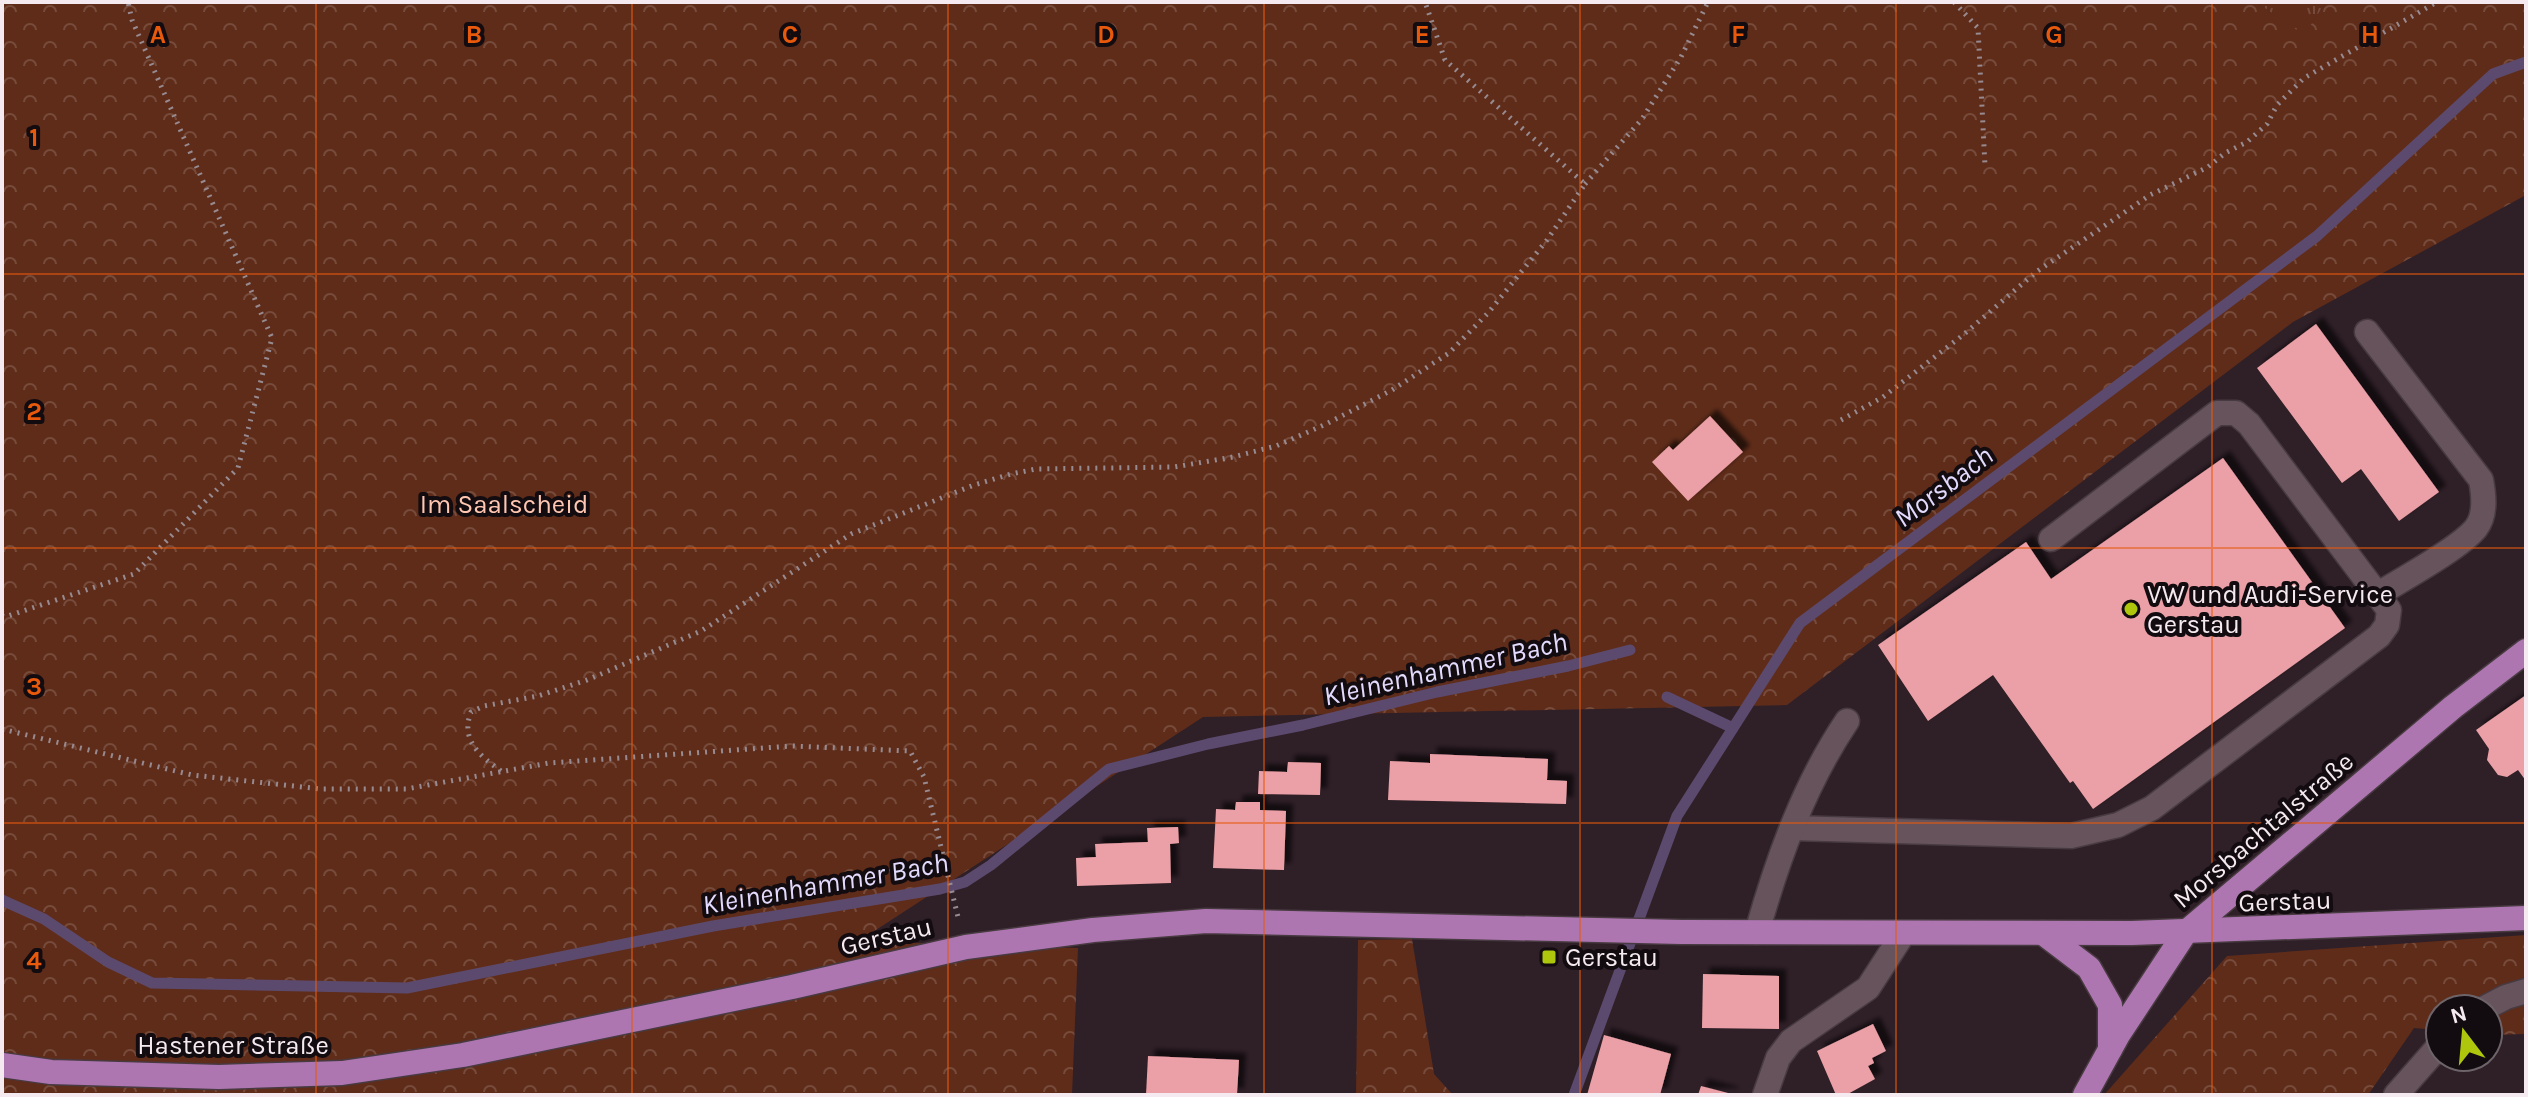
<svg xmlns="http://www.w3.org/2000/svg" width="2528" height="1097" font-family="Karla,sans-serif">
<defs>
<pattern id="grass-tufts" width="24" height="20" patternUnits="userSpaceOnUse" patternTransform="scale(2)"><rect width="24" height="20" fill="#5f2c19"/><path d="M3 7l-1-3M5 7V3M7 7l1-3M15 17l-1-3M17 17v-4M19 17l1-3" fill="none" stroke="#774b3b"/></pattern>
<pattern id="forest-crowns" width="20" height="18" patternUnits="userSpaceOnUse" patternTransform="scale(2)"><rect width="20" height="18" fill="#5f2c19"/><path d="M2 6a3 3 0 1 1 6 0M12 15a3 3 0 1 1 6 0" fill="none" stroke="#774b3b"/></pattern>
<filter id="shadow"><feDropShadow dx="7" dy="-7" stdDeviation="2" flood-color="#0009"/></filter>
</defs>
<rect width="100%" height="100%" fill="#2f1f27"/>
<path fill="url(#grass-tufts)" d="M2256,2H2326L2304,36Z"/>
<g fill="url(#forest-crowns)">
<path d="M2,2H2256L2304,35L2326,2H2526V195L2293,322L1787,705L1203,717L859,941L1078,948L1072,1095H2Z"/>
<path d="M2526,935V1034L2488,1035V1009H2440V1030L2414,1028L2368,1095H2104L2227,956Z"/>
<path d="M1412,939L1434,1074L1453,1095H1356L1358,940Z"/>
</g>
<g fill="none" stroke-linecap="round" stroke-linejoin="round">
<g stroke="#5c4a6e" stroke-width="11">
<path d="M1667,697L1733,728"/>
<path d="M2,900L44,919L108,962L152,983L407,988L713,926L940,889L965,882L991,865L1109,769L1208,744L1303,725L1437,692L1568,666L1630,650"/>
<path d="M1574,1095L1677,816L1800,623L2317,236L2493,74L2526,62"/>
</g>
</g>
<g fill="#eaa0a6" filter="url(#shadow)">
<path d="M2316,324L2439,492L2399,521L2361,469L2342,483L2257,368Z"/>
<path d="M1710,416L1743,452L1688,501L1652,462L1669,446L1673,450Z"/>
<path d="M2223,458L2345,628L2093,809L2073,781L2070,783L1993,675L1928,721L1878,645L2026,542L2051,579Z"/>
<path d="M2526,695V781L2518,770L2507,777L2498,775L2487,760L2489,749L2476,730Z"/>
<path d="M1430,754L1548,759L1547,780L1567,781L1566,804L1388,800L1390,761L1430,763Z"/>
<path d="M1288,762L1321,763L1320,795L1258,794L1259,771L1287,772Z"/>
<path d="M1236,802H1260V810L1286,811L1284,870L1213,868L1216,809L1235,810Z"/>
<path d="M1178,827L1179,843L1170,844L1171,883L1077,886L1076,858L1096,857L1095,844L1148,842L1147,828Z"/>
<path d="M1703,974L1779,976V1029L1702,1028Z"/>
<path d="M1873,1024L1886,1051L1872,1058L1874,1063L1868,1066L1875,1079L1846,1095H1836L1817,1051Z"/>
<path d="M1604,1035L1671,1054L1660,1095H1587Z"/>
<path d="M1148,1056L1239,1060L1237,1095H1146Z"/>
<path d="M1701,1086L1732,1094L1731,1095H1698Z"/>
</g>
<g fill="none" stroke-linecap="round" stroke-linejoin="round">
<g stroke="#483a41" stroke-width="27">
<g id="minor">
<path d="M2367,332L2481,480C2484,496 2486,515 2476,528C2460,548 2401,580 2377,595"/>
<path d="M1792,828L2071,836L2118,825L2152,808L2379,636L2387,625L2389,610L2249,424L2236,413H2217L2051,539"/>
<path d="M1757,932C1778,858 1804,785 1847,721"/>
<path d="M2483,1009L2506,997L2526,991"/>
<path d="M1765,1095L1778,1058L1791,1041L1868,988L1903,934"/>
<path d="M2396,1095L2440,1045"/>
</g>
</g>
<g stroke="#483a41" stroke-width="27">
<g id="major">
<path d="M2043,933L2089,968L2110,1005V1049"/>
<path d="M2,1065L51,1072L219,1077L342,1073L463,1055L792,987L966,947L1093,930L1206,921L1681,932L2132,933L2526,918"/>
<path d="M2085,1095L2118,1035L2185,933L2453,707L2526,651"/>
</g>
</g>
<g stroke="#978a90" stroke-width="5" stroke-dasharray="2 6" stroke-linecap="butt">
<path d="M1954,2L1978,28L1985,166"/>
<path d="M1585,184L1642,119L1681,57L1708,2"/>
<path d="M1841,420L1883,397L1963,335L2036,272L2150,195L2208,167L2225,153L2247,142L2267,124L2277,105L2304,78L2437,2"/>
<path d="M2,616L5,617L134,574L238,468L272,338L132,20L128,2"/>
<path d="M2,729L192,775L321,789H406L549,763L792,746L910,751L924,777L958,917"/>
<path d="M501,771C480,756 460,740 471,712L484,706L538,696L587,680L701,631L851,534L974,485L1011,474L1036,469L1174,467L1233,457L1276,446L1324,425L1392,390L1449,353L1488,313L1547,240L1585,184L1445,60L1425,2"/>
</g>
<use href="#minor" stroke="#66535c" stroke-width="24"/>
<use href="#major" stroke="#ae76b1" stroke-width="24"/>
</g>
<path fill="none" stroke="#e8590c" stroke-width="2" stroke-opacity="0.55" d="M316,2V1095M632,2V1095M948,2V1095M1264,2V1095M1580,2V1095M1896,2V1095M2212,2V1095M2,274H2526M2,548H2526M2,823H2526"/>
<g fill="#aec60c" stroke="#120b0f" stroke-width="3">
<circle cx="2131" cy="609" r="8"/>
<rect x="1541" y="949" width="16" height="16" rx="4"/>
</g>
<g text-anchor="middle" stroke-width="8" stroke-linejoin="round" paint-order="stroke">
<g font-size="26" fill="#ffc6b1" stroke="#120b0f">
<text x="504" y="513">Im Saalscheid</text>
</g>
<g font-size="26" fill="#f5eaef" stroke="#120b0f" text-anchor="start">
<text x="2147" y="603">VW und Audi-Service<tspan x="2147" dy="30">Gerstau</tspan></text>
<text x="1565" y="966">Gerstau</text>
</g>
<g font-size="26" fill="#f5eaef" stroke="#120b0f">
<text transform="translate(2263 830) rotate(-40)" y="9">Morsbachtalstraße</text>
<text transform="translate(2285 901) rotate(-2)" y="9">Gerstau</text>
<text transform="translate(886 936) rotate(-13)" y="9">Gerstau</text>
<text x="233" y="1054">Hastener Straße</text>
</g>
<g font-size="28" font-style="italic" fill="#e3dbfd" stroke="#120b0f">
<text transform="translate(1943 486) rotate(-37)" y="10">Morsbach</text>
<text transform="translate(1445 668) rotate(-13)" y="10">Kleinenhammer Bach</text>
<text transform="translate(825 883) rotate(-10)" y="10">Kleinenhammer Bach</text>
</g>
</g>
<g font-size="26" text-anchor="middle" font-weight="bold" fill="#e8590c" stroke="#120b0f" stroke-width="8" stroke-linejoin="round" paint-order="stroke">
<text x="158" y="43">A</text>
<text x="474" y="43">B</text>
<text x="790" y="43">C</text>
<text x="1106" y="43">D</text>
<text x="1422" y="43">E</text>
<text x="1738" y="43">F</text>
<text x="2054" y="43">G</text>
<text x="2370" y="43">H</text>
<text x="34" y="146">1</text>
<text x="34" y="420">2</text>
<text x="34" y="695">3</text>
<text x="34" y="969">4</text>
</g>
<rect width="2528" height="1097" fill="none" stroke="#f5eaef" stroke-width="8"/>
<g transform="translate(2464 1033) rotate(344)"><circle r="38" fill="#120b0f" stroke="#6d6469" stroke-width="2"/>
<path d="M0-6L14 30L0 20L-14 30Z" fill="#aec60c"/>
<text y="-12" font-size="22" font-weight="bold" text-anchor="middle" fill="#f5eaef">N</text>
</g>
</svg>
